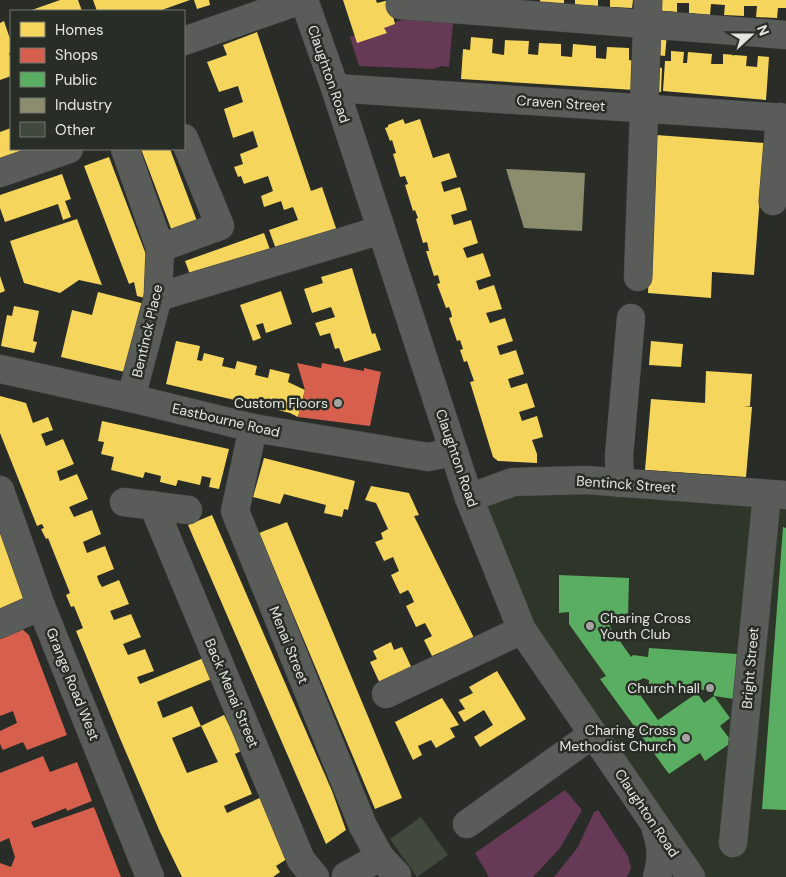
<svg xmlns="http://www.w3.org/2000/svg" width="786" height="877" font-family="'DM Sans',sans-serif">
<rect width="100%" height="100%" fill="#292c27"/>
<path fill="#2e362a" d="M513,482L786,488V877H691L570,700L469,498Z"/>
<g fill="#663a57">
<path d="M454,13L449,67L441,66L434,69L359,66L350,37L414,16Z"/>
<path d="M565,790L582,810L560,848L533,877H489L475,853Z"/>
<path d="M598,810L628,856L631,868L627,877H554L578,847L594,812Z"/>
</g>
<g fill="#f6d55c" fill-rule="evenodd">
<path d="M60,0H78L82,11H29Z"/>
<path d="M93,0H190L159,11H97Z"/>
<path d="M194,0H209L210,5L197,9Z"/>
<path d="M343,0H376L377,3L389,0L395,24L384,28L387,33L357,43Z"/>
<path d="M540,0H564V4L540,3Z"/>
<path d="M575,0H598V6L575,5Z"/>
<path d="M610,0H633L632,8L610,7Z"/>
<path d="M652,0H786V8H778L777,18L756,17L757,6H744V16L724,15L725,5L711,4L710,15L698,14L689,13V3H677V12L651,10Z"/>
<path d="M4,21L11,42V52L9,53L11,60V76L0,80V23Z"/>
<path d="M257,32L311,191L322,187L339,237L276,249L269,230L298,220L293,207L284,210L281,201L264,207L261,196L273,191L268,176L244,184L241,176L238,177L234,167L243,164L240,154L258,147L253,131L233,138L224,109L243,102L238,86L219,92L207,62L227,55L223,45Z"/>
<path d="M650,32L667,34L665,56L649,54Z"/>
<path d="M471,37L493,39L492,53L504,55L505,40L529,41L528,54L538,55L539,43L561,44V56L572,57L573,44L596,46V58L606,59L607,47L629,48V60L635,61L634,90L461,79L463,49L470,50Z"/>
<path d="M671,51L684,52L683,63H687L688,52L712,54L711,64H723V54L747,56L746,66L757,67L758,56L769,57L766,100L663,91L665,61H671Z"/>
<path d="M657,67L662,68L661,92L647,91Z"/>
<path d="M403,119L405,124L420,119L433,158L449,153L457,177L441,182L444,192L460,187L464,199L467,210L451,215L454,225L471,220L478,243L463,248L467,258L483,253L491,276L476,281L479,290L494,285L502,309L486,313L490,323L505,318L513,341L497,346L500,355L516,350L524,374L508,379L511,388L527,383L535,407L519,412L522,421L537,416L543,437L532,440L537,454V463L498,461L493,457L470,382L474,381L467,361L464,362L460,350L463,349L460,340L457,341L449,318L452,317L451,312L449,307L446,308L437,284L440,283L438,275L434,276L426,251H429L427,242L423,243L416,219L418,218L415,210L413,211L405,185L408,184L405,176L400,177L393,154L396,153L392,140L390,141L385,128L388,127V125Z"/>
<path d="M11,128V149H34L0,161V132Z"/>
<path d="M656,135L764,143L754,275L712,272L711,298L648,293Z"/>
<path d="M141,149H170L200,229L175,239Z"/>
<path d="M109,157L156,281L149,299L137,296L134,282L129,284L84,166Z"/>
<path d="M62,174L71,199L65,201L71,217L63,220L58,204L5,222L0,208V195Z"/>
<path d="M77,219L102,285L79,280L60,293L24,283L10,241Z"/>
<path d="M264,233L273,258L194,285L185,261Z"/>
<path d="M352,268L372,334L375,333L381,350L344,362L339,348L335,349L330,333L320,336L315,323L335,317L331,307L312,313L304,289L323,283L321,277Z"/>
<path d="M0,276L5,291L0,293Z"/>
<path d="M281,291L292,324L266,333L263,323L256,325L261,338L253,341L240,305Z"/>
<path d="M98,292L145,304L129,373L61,357L72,310L92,315Z"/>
<path d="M14,306L39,311L33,341L37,342L34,353L1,346L7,315L12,316Z"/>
<path d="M176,341L200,346L197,360L202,361L204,353L224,358L222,366L235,369L237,361L257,366L255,375L268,378L270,369L290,374L288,382L305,390L298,417L290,413L166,384Z"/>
<path d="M651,341L683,344L681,367L649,365Z"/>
<path d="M706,371L752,374L750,406H744L752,407L746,477L645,470L651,399L705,403Z"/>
<path d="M0,396L26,403L33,423L48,417L53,430L41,434L46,446L63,439L74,464L57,471L60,481L77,474L88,499L69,507L74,517L92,510L101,534L83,542L87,553L105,546L114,569L97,576L99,582L102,587L119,580L129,604L110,611L114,620L131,614L141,637L123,644L128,655L145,649L154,671L137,677L140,684L206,657L214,678L157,702L163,718L192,706L201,726L224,715L232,731L236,729L245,749L235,754L252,794L224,806L227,813L264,796L290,857L276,866L280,872L273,877H182L160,832L119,736L76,631L83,628L74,606L71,607L66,595L70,593L48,538L46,539L41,529L44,528L42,524L37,526L0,433ZM201,726L218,762L187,773L172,738Z"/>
<path d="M102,421L229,449L219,489L209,487L211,478L202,476L200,485L178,480L176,486L160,482L161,476L145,472L143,478L111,470L114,457L101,454L104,442L98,441Z"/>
<path d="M264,458L355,481L348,510L344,509L342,517L324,513L326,505L284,494L280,504L253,497Z"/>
<path d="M371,486L409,493L419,515L414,516L477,644L444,660L441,652L432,656L424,640L432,636L425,623L416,627L406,606L414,602L411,595L408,590L400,594L391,575L399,571L393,557L384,561L375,542L383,539L381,533L388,529L376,503L365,500Z"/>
<path d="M212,515L332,791L346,830L326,844L188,525Z"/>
<path d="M287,522L402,798L375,809L259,533Z"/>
<path d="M0,529L28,603L0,614Z"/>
<path d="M391,642L394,650L402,647L415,675L383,690L370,662L377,659L373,651Z"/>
<path d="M497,671L526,719L480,747L474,737L493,725L484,710L464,722L458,712L465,709L459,700L473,693L469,687Z"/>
<path d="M442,698L459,725L450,728L455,737L436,748L431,740L418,746L422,755L413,760L395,722Z"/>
</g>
<g fill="#d6604d">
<path d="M297,363L321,368L322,363L364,371V368L381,372L370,426L298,417L305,390Z"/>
<path d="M22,629L29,635L67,735L27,750L23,742L3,750L0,744V731L17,723L13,711L0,716V639Z"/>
<path d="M43,756L50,772L77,762L92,801L67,811L66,808L31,822L34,828L94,807L121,877H0V863L11,867L15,857L9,838L0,842V773Z"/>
</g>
<g fill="#5aae61" fill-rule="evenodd">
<path d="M783,527L786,528V810L762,809Z"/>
<path d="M559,575L629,578L628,618L612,617L610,627L631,657L633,655L648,657L649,648L737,654L734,699L714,696L730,718L720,726L732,742L705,761L700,753L669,774L600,679L606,676L569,624V612L559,613ZM643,678L649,680V684L714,691V696L704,703L697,693L658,720L633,685Z"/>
</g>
<path fill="#8c8c6e" d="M506,169L585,173L582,231L524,228Z"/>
<path fill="#41493c" d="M421,817L448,855L417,877L390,839Z"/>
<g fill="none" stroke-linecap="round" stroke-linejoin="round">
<g stroke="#444643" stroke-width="29">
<g id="minor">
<path d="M304,0L335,88L469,498L522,630L691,877"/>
<path d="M401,0L400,5L786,35"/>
<path d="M184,41L301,0"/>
<path d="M335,88L786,118"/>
<path d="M125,149L160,248L158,297L131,398"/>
<path d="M0,173L69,149"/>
<path d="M773,201L780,117"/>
<path d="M160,248L220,226L184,138"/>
<path d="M638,277L648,0"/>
<path d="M158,297L381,230"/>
<path d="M0,369L131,398L253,428L428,457L454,452"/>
<path d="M253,428L235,511L363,826L380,857L397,875"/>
<path d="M620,483L619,456L631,318"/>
<path d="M0,490L41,606L150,877"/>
<path d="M469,498L513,482L586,480L786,495"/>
<path d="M124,502L188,510"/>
<path d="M153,505L301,860L315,877"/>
<path d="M0,624L41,606"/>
<path d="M386,694L522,630"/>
<path d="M467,824L593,734"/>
<path d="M656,830C662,847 662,860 657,877"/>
<path d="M733,843L767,494"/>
<path d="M346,876L380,857"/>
</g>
</g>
<use href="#minor" stroke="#5a5c59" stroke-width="28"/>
</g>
<g fill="#a2a4a0" stroke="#282d26" stroke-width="2">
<circle cx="338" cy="403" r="5"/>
<circle cx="590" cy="626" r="5"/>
<circle cx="710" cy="688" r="5"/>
<circle cx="686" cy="738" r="5"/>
</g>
<g text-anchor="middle" stroke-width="5" stroke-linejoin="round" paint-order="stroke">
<g font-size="14" fill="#e3e5e1" stroke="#282d26">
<text transform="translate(329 74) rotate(71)" y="5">Claughton Road</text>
<text transform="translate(561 103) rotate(4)" y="5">Craven Street</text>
<text transform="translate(147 331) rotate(-77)" y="5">Bentinck Place</text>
<text transform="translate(226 420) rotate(13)" y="5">Eastbourne Road</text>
<text transform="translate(457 458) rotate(71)" y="5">Claughton Road</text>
<text transform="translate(626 484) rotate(4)" y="5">Bentinck Street</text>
<text transform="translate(289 645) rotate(68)" y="5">Menai Street</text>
<text transform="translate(750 668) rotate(-85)" y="5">Bright Street</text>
<text transform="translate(73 684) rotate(68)" y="5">Grange Road West</text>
<text transform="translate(232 693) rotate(67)" y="5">Back Menai Street</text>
<text transform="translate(647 813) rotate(56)" y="5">Claughton Road</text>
</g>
<g font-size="14" fill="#e3e5e1" stroke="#282d26" text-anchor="end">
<text x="328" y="408">Custom Floors</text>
<text x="600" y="623" text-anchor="start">Charing Cross<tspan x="600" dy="16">Youth Club</tspan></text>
<text x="700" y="693">Church hall</text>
<text x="676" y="735">Charing Cross<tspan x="676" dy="16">Methodist Church</tspan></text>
</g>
</g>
<rect x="10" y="10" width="175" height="140" fill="#282d26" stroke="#737771"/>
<rect x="20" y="22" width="25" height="15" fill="#f6d55c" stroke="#737771"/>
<text x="55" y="35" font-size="15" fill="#e3e5e1">Homes</text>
<rect x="20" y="48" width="25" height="15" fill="#d6604d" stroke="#737771"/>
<text x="55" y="60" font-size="15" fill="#e3e5e1">Shops</text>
<rect x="20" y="72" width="25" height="15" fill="#5aae61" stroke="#737771"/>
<text x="55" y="85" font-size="15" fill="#e3e5e1">Public</text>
<rect x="20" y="98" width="25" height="15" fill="#8c8c6e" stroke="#737771"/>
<text x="55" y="110" font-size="15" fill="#e3e5e1">Industry</text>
<rect x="20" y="122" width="25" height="15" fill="#41493c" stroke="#737771"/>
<text x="55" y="135" font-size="15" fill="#e3e5e1">Other</text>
<g transform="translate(751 35) rotate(69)" stroke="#282d26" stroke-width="4" paint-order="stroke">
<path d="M0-4L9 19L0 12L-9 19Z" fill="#e3e5e1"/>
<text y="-8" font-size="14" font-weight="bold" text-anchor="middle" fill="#e3e5e1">N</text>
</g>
</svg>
